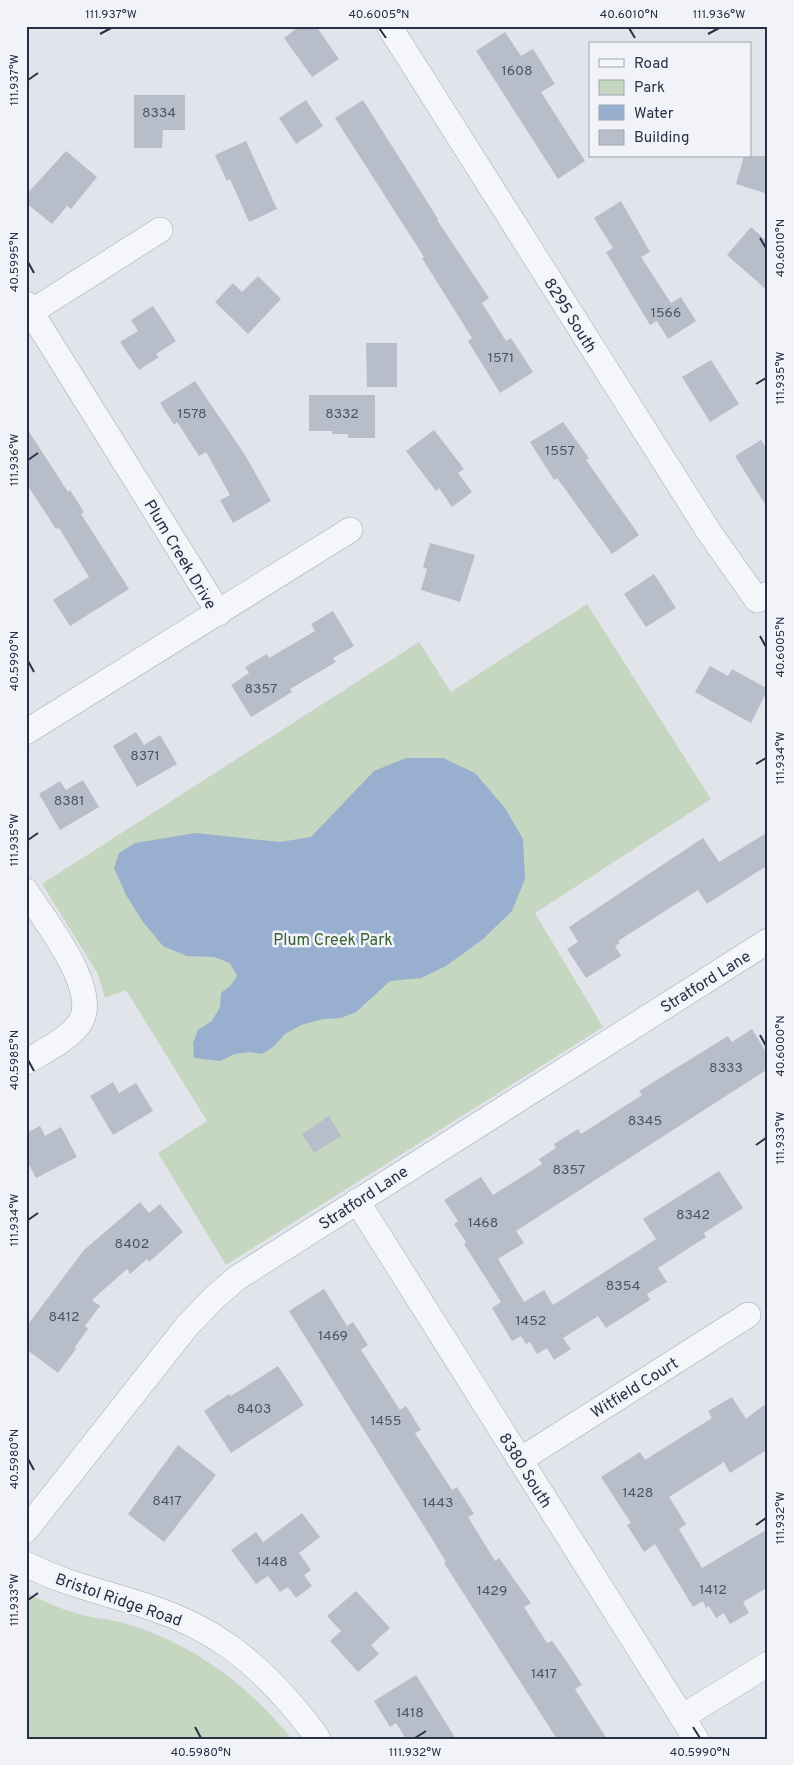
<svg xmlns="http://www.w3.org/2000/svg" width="794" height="1765" font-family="Overpass,sans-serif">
<rect width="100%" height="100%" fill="#e1e4eb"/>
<g fill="#c5d6c1">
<path d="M587,604L711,799L535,913L603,1027L226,1265L158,1153L207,1121L126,990L105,998L98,974L42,884L419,642L451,692Z"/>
<path d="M26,1593C45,1602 63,1610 83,1615C96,1619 111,1619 124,1623C192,1643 247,1684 291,1738L26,1739Z"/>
</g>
<path fill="#99afcf" d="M406,758H443L475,773L505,808L523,839L525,879L512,911L483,939L446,966L421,978L390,981L356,1012L341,1018L323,1019L301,1025L285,1034L273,1047L262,1054L251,1052L235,1054L220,1061L194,1058L193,1043L198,1030L212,1021L220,1007L221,993L231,985L237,976L230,963L214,957L187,956L163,946L143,922L126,895L114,868L119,853L135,843L196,833L280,842L311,837L374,771Z"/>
<g fill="#b8bdca">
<path d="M300,26H316L339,59L312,77L284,38Z"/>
<path d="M505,32L521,56L533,49L555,84L541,92L585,161L558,179L476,51Z"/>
<path d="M134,95H185V130H163L162,148H134Z"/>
<path d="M306,100L323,126L296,144L279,118Z"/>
<path d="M363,100L438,219L437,220L489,298L482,303L506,341L511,338L533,372L500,393L468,341L472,338L422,258L424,257L335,118Z"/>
<path d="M246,141L277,209L249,222L230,179L227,181L215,155Z"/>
<path d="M66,151L97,177L71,209L67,206L52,224L26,203V195Z"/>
<path d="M744,156H768V194L736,184Z"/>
<path d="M621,201L650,252L641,257L671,303L681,297L696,321L668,339L657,321L650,325L633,297L606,252L613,248L594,218Z"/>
<path d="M751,227L768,242V291L727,255Z"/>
<path d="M258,276L281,299L248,334L215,302L233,283L242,292Z"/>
<path d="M153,306L176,341L156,354L159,357L139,370L120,342L138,331L131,320Z"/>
<path d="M366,343H397V387H367Z"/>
<path d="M711,360L739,404L710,422L682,377Z"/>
<path d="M195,381L245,455L271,501L233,523L220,500L230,495L206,452L199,456L177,422L174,425L160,403Z"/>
<path d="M309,395H375V438H348V434H332V431H309Z"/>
<path d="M563,422L589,458L586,460L639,535L612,554L557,478L554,480L530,442Z"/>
<path d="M26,427L68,492L70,490L84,512L81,514L129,589L70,626L53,600L89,577L59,528L56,529L26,483Z"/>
<path d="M434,430L464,469L458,473L472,492L452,507L439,488L436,491L406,451Z"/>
<path d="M761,440L768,451V509L735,456Z"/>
<path d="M430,543L475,555L460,602L421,590L427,569L423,567Z"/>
<path d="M654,574L676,608L646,627L624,594Z"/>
<path d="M333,611L354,646L333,658L336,662L290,689L292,692L251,717L231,685L249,673L245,667L267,654L269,658L315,631L311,624Z"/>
<path d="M710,666L728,676L732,669L768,689L751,723L695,692Z"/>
<path d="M136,732L144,745L160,735L177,764L137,787L113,746Z"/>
<path d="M83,780L99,807L60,830L39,794L60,781L66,790Z"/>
<path d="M768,832V865L707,904L698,890L618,941L620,943L615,946L621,956L586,978L567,949L578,942L569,927L703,838L719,862Z"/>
<path d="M752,1029L768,1055V1069L516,1231L524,1243L498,1259L524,1302L544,1290L553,1305L656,1239L643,1219L719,1171L743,1208L704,1233L706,1237L658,1268L667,1282L647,1294L650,1300L606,1328L598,1316L563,1338L571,1349L554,1360L547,1348L537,1354L530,1342L526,1344L521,1336L512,1341L492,1308L501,1302L464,1244L466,1242L454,1224L458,1221L444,1200L481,1177L493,1195L542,1164L539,1159L556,1148L554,1144L578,1129L581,1134L642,1095L639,1091L728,1036L732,1042Z"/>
<path d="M113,1082L119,1093L136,1083L153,1111L113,1135L90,1096Z"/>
<path d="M329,1116L341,1136L314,1153L302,1134Z"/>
<path d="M40,1126L45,1136L61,1127L77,1157L36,1178L26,1159V1133Z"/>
<path d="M140,1202L149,1213L160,1204L183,1232L149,1262L147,1259L130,1274L127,1269L92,1300L100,1306L85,1326L88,1329L75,1347L76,1349L58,1373L26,1349V1327L84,1250Z"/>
<path d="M324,1289L347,1326L353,1322L368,1345L361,1350L400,1410L406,1406L421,1430L415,1433L452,1490L457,1487L474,1514L468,1517L495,1561L499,1558L531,1603L524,1607L547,1643L552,1641L565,1659L582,1685L575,1689L607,1739H557L444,1563L446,1562L429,1534L289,1311Z"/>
<path d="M278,1366L304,1405L231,1453L204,1411L229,1394L231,1396Z"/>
<path d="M732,1397L746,1419L768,1402V1449L730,1473L724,1462L669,1497L686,1524L679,1529L702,1568L768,1529V1587L743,1602L749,1613L730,1624L724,1613L716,1618L709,1606L706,1608L703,1601L693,1607L655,1544L644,1552L627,1525L631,1523L601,1477L640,1452L645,1460L712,1418L708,1411Z"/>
<path d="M178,1445L216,1475L164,1542L128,1514Z"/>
<path d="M302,1513L320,1537L299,1553L311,1570L304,1575L312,1586L296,1598L288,1587L280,1592L268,1576L256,1584L231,1550L256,1532L263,1542Z"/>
<path d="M356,1591L390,1628L371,1645L379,1654L358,1672L330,1641L341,1631L327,1616Z"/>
<path d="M416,1675L456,1739H406L396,1723L390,1727L374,1701Z"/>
</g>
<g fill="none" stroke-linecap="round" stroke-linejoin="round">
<g stroke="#a5aab6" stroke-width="26">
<g id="street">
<path d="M389,26L709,532L757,600L768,594"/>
<path d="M26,304L219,613"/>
<path d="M31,312L160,230"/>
<path d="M26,732L350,530"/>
<path d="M26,891C44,920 103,992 79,1024C66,1041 44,1051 26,1062"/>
<path d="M357,1201L696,1739"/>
<path d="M520,1460L748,1315"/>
<path d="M26,1530L187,1326L215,1297L237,1278L768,941"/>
<path d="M26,1564C69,1586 110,1593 155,1609C211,1628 251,1658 290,1703C300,1715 310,1726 318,1739"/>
<path d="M682,1717L768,1664"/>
</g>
</g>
<use href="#street" stroke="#f4f6f9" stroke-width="25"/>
</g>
<path fill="none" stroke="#273045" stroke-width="2" d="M379,28L386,38M629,28L635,38M100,34L111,28M708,34L719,28M28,80L38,73M760,238L766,248M28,262L34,273M756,384L766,378M28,460L38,453M760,636L766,647M28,661L34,672M756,764L766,758M28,840L38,833M760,1035L766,1046M28,1060L34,1071M756,1145L766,1138M28,1220L38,1213M28,1459L34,1470M756,1525L766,1518M28,1600L38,1593M195,1727L201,1738M693,1727L700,1738M415,1738L426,1731"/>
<g text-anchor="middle" stroke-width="5" stroke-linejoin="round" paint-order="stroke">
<g font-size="14" fill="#4b5366">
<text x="517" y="75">1608</text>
<text x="159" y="117">8334</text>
<text x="666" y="317">1566</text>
<text x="501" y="362">1571</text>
<text x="192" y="418">1578</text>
<text x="342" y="418">8332</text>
<text x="560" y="455">1557</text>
<text x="261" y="693">8357</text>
<text x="145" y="760">8371</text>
<text x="69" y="805">8381</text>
<text x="726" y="1072">8333</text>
<text x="645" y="1125">8345</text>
<text x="569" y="1174">8357</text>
<text x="693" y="1219">8342</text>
<text x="483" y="1227">1468</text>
<text x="132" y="1248">8402</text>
<text x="623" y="1290">8354</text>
<text x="64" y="1321">8412</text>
<text x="531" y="1325">1452</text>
<text x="333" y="1340">1469</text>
<text x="254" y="1413">8403</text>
<text x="386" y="1425">1455</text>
<text x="638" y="1497">1428</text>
<text x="167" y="1505">8417</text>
<text x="438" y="1507">1443</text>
<text x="272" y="1566">1448</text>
<text x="713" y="1594">1412</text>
<text x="492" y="1595">1429</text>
<text x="544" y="1678">1417</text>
<text x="410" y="1717">1418</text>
</g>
<g font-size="16" fill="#273045" stroke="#f1f3f8">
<text transform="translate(571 315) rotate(58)" y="6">8295 South</text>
<text transform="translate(181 554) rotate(59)" y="6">Plum Creek Drive</text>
<text transform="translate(705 981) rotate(-32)" y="6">Stratford Lane</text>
<text transform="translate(363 1197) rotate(-33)" y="6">Stratford Lane</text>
<text transform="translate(634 1387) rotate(-32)" y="6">Witfield Court</text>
<text transform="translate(526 1470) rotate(58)" y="6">8380 South</text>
<text transform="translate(119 1599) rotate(19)" y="6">Bristol Ridge Road</text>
</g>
<g font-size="16" fill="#396233" stroke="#f1f3f8">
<text x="333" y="945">Plum Creek Park</text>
</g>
</g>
<rect width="794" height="1765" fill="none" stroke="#f1f3f8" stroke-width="55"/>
<rect x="589" y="42" width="162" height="115" fill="#f1f3f8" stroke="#a0a5b0"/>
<rect x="599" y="59" width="25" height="8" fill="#f4f6f9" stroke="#a0a5b0"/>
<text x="634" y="68" font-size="15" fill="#273045">Road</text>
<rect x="599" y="80" width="25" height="15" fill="#c5d6c1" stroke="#a0a5b0"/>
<text x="634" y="92" font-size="15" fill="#273045">Park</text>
<rect x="599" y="105" width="25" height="15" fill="#99afcf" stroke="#a0a5b0"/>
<text x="634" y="118" font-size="15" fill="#273045">Water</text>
<rect x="599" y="130" width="25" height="15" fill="#b8bdca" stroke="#a0a5b0"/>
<text x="634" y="142" font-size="15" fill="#273045">Building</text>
<rect x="28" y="28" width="738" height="1710" fill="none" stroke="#273045" stroke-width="2"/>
<g font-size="12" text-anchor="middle" fill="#273045">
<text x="111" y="18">111.937°W</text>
<text x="379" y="18">40.6005°N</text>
<text x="629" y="18">40.6010°N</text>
<text x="719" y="18">111.936°W</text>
<text transform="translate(14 80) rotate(-90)" y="4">111.937°W</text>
<text transform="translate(780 248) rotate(-90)" y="4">40.6010°N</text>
<text transform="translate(14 262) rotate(-90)" y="4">40.5995°N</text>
<text transform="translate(780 378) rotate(-90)" y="4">111.935°W</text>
<text transform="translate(14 460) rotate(-90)" y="4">111.936°W</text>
<text transform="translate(780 647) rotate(-90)" y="4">40.6005°N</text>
<text transform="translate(14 661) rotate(-90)" y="4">40.5990°N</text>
<text transform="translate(780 758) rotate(-90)" y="4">111.934°W</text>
<text transform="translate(14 840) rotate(-90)" y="4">111.935°W</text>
<text transform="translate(780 1046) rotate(-90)" y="4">40.6000°N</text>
<text transform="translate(14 1060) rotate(-90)" y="4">40.5985°N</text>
<text transform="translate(780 1138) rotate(-90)" y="4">111.933°W</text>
<text transform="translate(14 1220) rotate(-90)" y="4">111.934°W</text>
<text transform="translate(14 1459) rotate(-90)" y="4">40.5980°N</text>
<text transform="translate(780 1518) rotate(-90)" y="4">111.932°W</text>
<text transform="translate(14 1600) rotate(-90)" y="4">111.933°W</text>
<text x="201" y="1756">40.5980°N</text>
<text x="415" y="1756">111.932°W</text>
<text x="700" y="1756">40.5990°N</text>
</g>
</svg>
